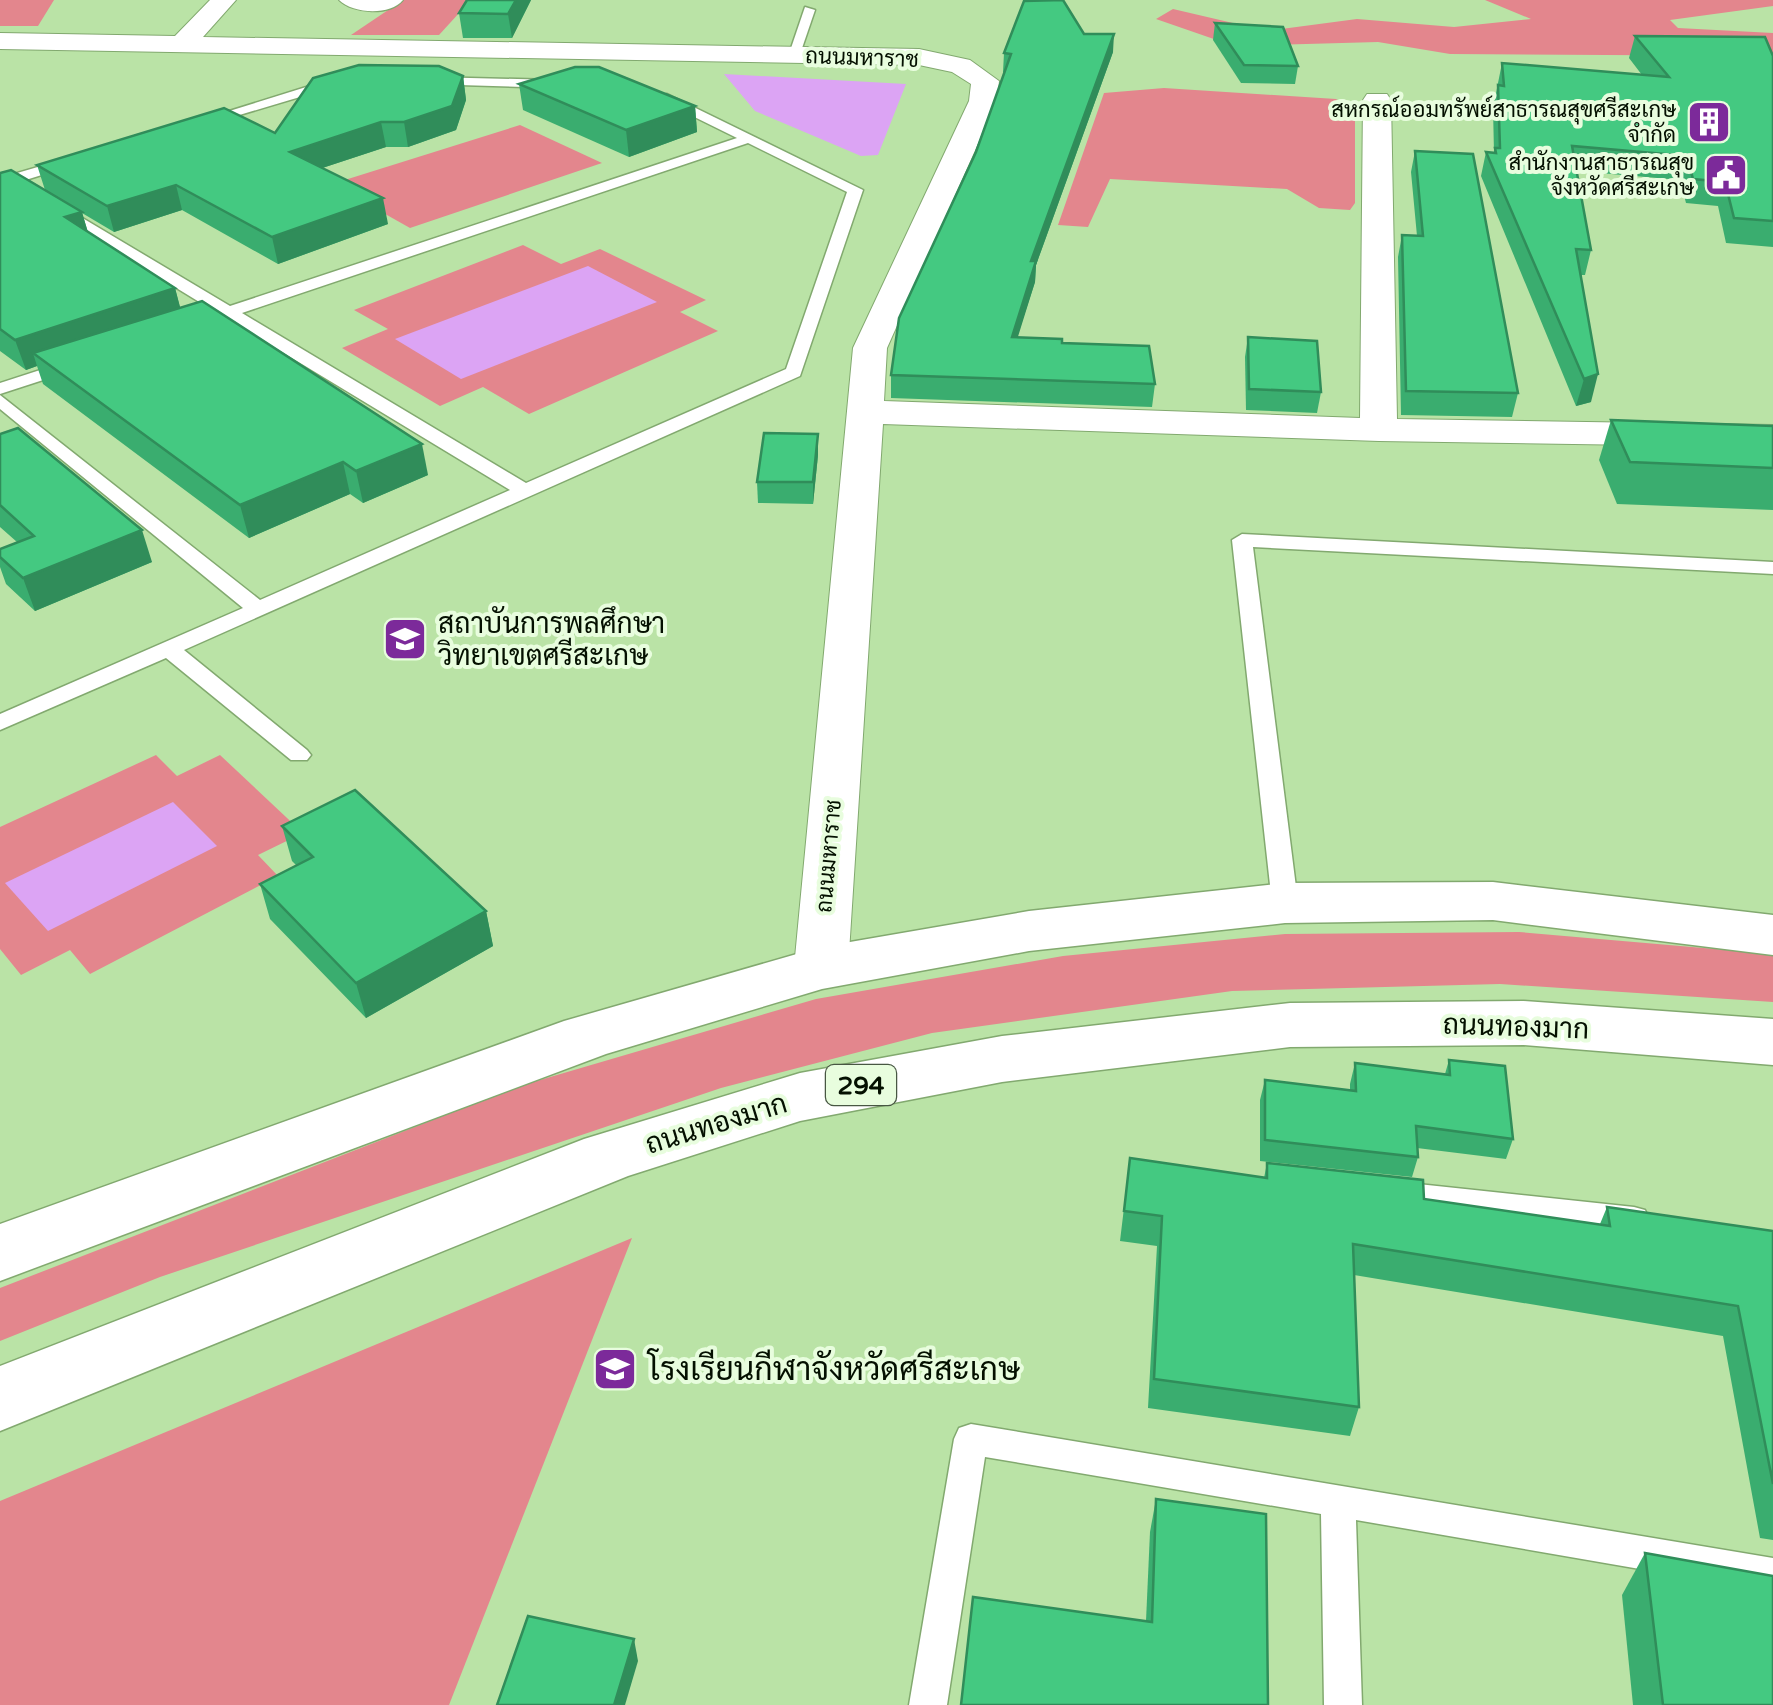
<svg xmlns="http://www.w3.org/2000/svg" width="1773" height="1705" font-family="'Varela Round',Sarabun,sans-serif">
<rect width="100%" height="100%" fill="#bae3a6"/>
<g fill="#e3868d">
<path d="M0,0H54L38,26H0Z"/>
<path d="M403,0H471L439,35H351Z"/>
<path d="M1485,0H1773V6L1670,20L1678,28L1773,33V56L1450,54L1378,42L1234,46L1156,19L1173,9L1267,31L1357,19L1454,27L1531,19Z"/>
<path d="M1164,88L1336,99L1355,112V203L1350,210L1319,208L1287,189L1110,179L1088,227L1058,225L1104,93Z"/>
<path d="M520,125L602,163L410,228L332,184Z"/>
<path d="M523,245L561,264L600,249L706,300L680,312L718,331L529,414L483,387L440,406L342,348L388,329L354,310Z"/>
<path d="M156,755L177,776L220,755L303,833L258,855L278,876L90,974L70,950L21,975L0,949V827Z"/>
<path d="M1519,932L1773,954V1002L1500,984L1232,991L932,1033L721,1088L160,1277L0,1341V1288L523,1085L816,999L1063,956L1285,934Z"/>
<path d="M632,1238L449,1705H0V1501Z"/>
</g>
<g fill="#dca4f4">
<path d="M724,74L906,84L878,155L861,156L755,111Z"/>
<path d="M588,266L657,302L461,379L395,339Z"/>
<path d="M173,802L217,846L48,931L5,883Z"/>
</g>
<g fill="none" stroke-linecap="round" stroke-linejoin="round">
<g stroke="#82a96f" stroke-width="3">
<g id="service">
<path d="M805,7L815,10L800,54L788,57Z"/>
<path d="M430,77L555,80L562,84L555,88L425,84L423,81Z"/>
<path d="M335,78L342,82L340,85L206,125L194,122Z"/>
<path d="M667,94L863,190L800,376L184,650L307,750L311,755L307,760H291L166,658L0,730V714L243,608L0,409V395L260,600L510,490L226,318L183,329V321L214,311L54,213V207H64L230,306L737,138L662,101V95ZM748,143L847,192L786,369L526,483L242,313Z"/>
<path d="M72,157L77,158V164L0,188V178Z"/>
<path d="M71,360L80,365L77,369L0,394V383Z"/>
<path d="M1242,534L1773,562V574L1253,547L1298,903L1294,909H1276L1272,903L1232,540Z"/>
<path d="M1390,1181L1634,1207L1645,1210L1649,1219L1645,1228L1634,1231L1390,1205L1379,1202L1375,1193L1379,1184Z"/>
<path d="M971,1424L1773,1558V1592L1356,1520L1362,1705H1324L1321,1514L985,1457L947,1705H909L954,1439L959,1428Z"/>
</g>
</g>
<g stroke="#82a96f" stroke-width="2">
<g id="minor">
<path d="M210,0H236L203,37L919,49L970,60L999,81L997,101L887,348L884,401L1360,418L1363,100L1367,94H1387L1391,100L1397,419L1773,425V447L1379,441L883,424L848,968L840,982L821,987L802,982L794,968L853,348L969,101L971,84L952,72L919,65L0,49V33L175,36Z"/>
<path d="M339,0H403C390,16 353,14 339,0Z"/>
</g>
</g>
<g stroke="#82a96f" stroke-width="3">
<g id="primary">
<path d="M1493,882L1773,915V955L1493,920L1285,923L1029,951L822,989L606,1054L0,1281V1224L564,1021L821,947L1029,911L1285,883Z"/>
<path d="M1524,1001L1773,1019V1065L1524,1045L1290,1047L1002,1082L800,1121L628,1176L0,1431V1366L584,1139L800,1073L1002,1036L1290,1003Z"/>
</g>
</g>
<use href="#service" fill="#fff" fill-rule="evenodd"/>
<use href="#minor" fill="#fff" fill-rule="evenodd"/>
<use href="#primary" fill="#fff" fill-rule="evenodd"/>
</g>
<g fill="#3aad6f">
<path d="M531,0L512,38H463L459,13Z"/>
<path d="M1215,23L1298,66L1295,84L1241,83L1213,40Z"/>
<path d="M1084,34L1113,52L1036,265L1035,282L1017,337L1062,343L1155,384L1152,407L891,398V375L1005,72H1003L1004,53Z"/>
<path d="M1635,36L1773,56V247L1726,243L1718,206L1686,203L1680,180L1577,171L1591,250L1585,275H1581L1591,402L1576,406L1481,176L1486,152L1494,153L1493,108L1502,63L1642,75L1629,58Z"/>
<path d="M463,76L466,100L456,130L408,147H386L322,168L388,224L278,264L182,210L114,232L82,213L88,232L175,288L180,308L428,475L363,503L350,494L249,538L43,384L37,366L26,370L0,351V173L45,190L37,165L275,133Z"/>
<path d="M519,84L695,106L697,132L629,157L523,110Z"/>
<path d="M1415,151L1518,393L1512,417L1401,415L1398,257L1402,235L1417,236L1411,172Z"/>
<path d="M1248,337L1321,392L1317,413L1246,410L1245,357Z"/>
<path d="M1611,420L1773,426V510L1617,504L1599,460Z"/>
<path d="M0,434L152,562L35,611L6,584L0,567V549L17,542L0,527Z"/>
<path d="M818,455L813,504L758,503L757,482Z"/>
<path d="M282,826L486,911L493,946L366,1018L270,919L260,884L296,865L292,861Z"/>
<path d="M1449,1060L1513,1139L1506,1159L1417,1148L1418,1157L1412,1177L1260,1161V1100L1265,1080L1350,1090V1084L1355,1063L1445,1074Z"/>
<path d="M1130,1158L1264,1178L1267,1163L1424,1199L1600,1224L1607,1207L1773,1231V1540L1760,1538L1723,1336L1354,1275L1359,1407L1350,1436L1148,1408L1157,1246L1120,1241Z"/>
<path d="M1156,1499L1268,1705L1146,1621L1150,1532Z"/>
<path d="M1645,1553L1773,1705H1633L1622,1595Z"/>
</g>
<g fill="#308d5a">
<path d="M516,0H531L512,38L508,14Z"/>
<path d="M1114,34L1113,52L1036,265L1035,282L1011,359L1012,337L1031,261Z"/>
<path d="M463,76L466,100L456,130L408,147L404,122Z"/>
<path d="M695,106L697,132L629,157L626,130Z"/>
<path d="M381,122L386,147L295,177L290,152Z"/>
<path d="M176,185L182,210L114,232L107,206Z"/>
<path d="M383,198L388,224L278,264L272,237Z"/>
<path d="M82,212L90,240L65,217Z"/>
<path d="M175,288L183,318L33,353L37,366L26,370L15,340Z"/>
<path d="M1598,374L1591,402L1576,406L1584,379Z"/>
<path d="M818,434V455L813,504V482Z"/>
<path d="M422,444L428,475L363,503L356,471Z"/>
<path d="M343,462L350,494L249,538L240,505Z"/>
<path d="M142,530L152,562L35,611L23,578Z"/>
<path d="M486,911L493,946L366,1018L356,983Z"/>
<path d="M634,1639L638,1661L625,1705H614Z"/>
</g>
<g fill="#44c981" stroke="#308d5a" stroke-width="2.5">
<path d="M467,0H516L508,14L459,13Z"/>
<path d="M1063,0L1084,34H1114L1031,261H1036L1012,337L1062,339V343L1149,346L1155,384L891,375L899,318L976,152L1011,54L1004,53L1024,1Z"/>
<path d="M1215,23L1283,27L1298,66L1244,65Z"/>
<path d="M1635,36L1765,37L1773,56V221L1734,218L1725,182L1693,179L1687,156L1572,146L1591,250L1576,249L1598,374L1584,379L1486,152L1496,153L1495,148H1500L1498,85L1504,86L1502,63L1669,77Z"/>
<path d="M359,65L439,66L463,76L452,106L404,122H381L290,152L383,198L272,237L176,185L107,206L37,165L224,108L275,133L313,78Z"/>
<path d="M575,67H599L695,106L626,130L519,84Z"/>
<path d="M1415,151L1473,154L1518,393L1406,391L1402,235L1423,236Z"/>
<path d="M11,170L82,212L65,217L175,288L15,340L0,329V173Z"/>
<path d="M202,301L422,444L356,471L343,462L240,505L33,353Z"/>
<path d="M1248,337L1317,341L1321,392L1249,389Z"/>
<path d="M1611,420L1773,426V468L1630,462Z"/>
<path d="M18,428L142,530L23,578L0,557V549L34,536L0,505V434Z"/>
<path d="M764,433L818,434L813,482H757Z"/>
<path d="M355,790L486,911L356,983L260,884L313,857L282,826Z"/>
<path d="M1449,1060L1505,1066L1513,1139L1416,1126L1418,1157L1265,1140V1080L1356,1091L1355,1063L1450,1075Z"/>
<path d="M1130,1158L1267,1178V1163L1423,1180L1424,1199L1610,1226L1607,1207L1773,1231V1484L1738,1306L1353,1244L1359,1407L1154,1379L1162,1216L1124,1211Z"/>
<path d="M1156,1499L1266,1514L1268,1705H961L973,1597L1152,1622Z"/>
<path d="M1645,1553L1773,1576V1705H1663Z"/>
<path d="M528,1616L634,1639L614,1705H497Z"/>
</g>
<defs>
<g id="building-square" transform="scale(2.25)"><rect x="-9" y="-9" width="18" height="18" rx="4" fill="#7c2a9a" stroke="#e8fdde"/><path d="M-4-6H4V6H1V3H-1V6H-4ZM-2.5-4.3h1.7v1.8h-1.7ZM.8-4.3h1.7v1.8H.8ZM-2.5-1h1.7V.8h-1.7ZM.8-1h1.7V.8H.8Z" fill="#fff"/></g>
<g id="civic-square" transform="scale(2.25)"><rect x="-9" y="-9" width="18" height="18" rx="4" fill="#7c2a9a" stroke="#e8fdde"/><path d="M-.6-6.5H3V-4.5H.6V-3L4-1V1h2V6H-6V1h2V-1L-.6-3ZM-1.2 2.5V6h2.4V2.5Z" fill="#fff"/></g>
<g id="university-square" transform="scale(2.25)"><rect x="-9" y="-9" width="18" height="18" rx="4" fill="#7c2a9a" stroke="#e8fdde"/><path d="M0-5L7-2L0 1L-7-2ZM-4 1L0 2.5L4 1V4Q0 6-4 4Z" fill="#fff"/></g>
</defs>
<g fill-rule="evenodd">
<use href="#building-square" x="1709" y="122"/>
<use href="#civic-square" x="1726" y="175"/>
<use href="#university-square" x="405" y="639"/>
<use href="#university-square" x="615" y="1369"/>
</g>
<g text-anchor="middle" stroke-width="8" stroke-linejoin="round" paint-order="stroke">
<g font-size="22" fill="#041000" stroke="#e8fdde">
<text transform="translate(862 57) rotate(2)" y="8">ถนนมหาราช</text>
<text transform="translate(828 856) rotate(-85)" y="8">ถนนมหาราช</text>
</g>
<g font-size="22" fill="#041000" stroke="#e8fdde" text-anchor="end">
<text x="1676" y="117">สหกรณ์ออมทรัพย์สาธารณสุขศรีสะเกษ<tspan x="1676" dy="25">จำกัด</tspan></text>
<text x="1694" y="170">สำนักงานสาธารณสุข<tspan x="1694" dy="25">จังหวัดศรีสะเกษ</tspan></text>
</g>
<rect fill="#e8fdde" stroke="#485743" stroke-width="2.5" x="826" y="1065" width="70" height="40" rx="8"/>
<g font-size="25" font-weight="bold" fill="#041000">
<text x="861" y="1094">294</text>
</g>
<g font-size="28" fill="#041000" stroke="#e8fdde" text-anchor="start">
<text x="438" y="633">สถาบันการพลศึกษา<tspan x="438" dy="32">วิทยาเขตศรีสะเกษ</tspan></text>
</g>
<g font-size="28" fill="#041000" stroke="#e8fdde">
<text transform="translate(1516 1026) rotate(2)" y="10">ถนนทองมาก</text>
<text transform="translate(716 1123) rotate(-17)" y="10">ถนนทองมาก</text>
</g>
<g font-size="32" fill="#041000" stroke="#e8fdde" text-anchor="start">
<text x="648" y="1380">โรงเรียนกีฬาจังหวัดศรีสะเกษ</text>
</g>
</g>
</svg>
